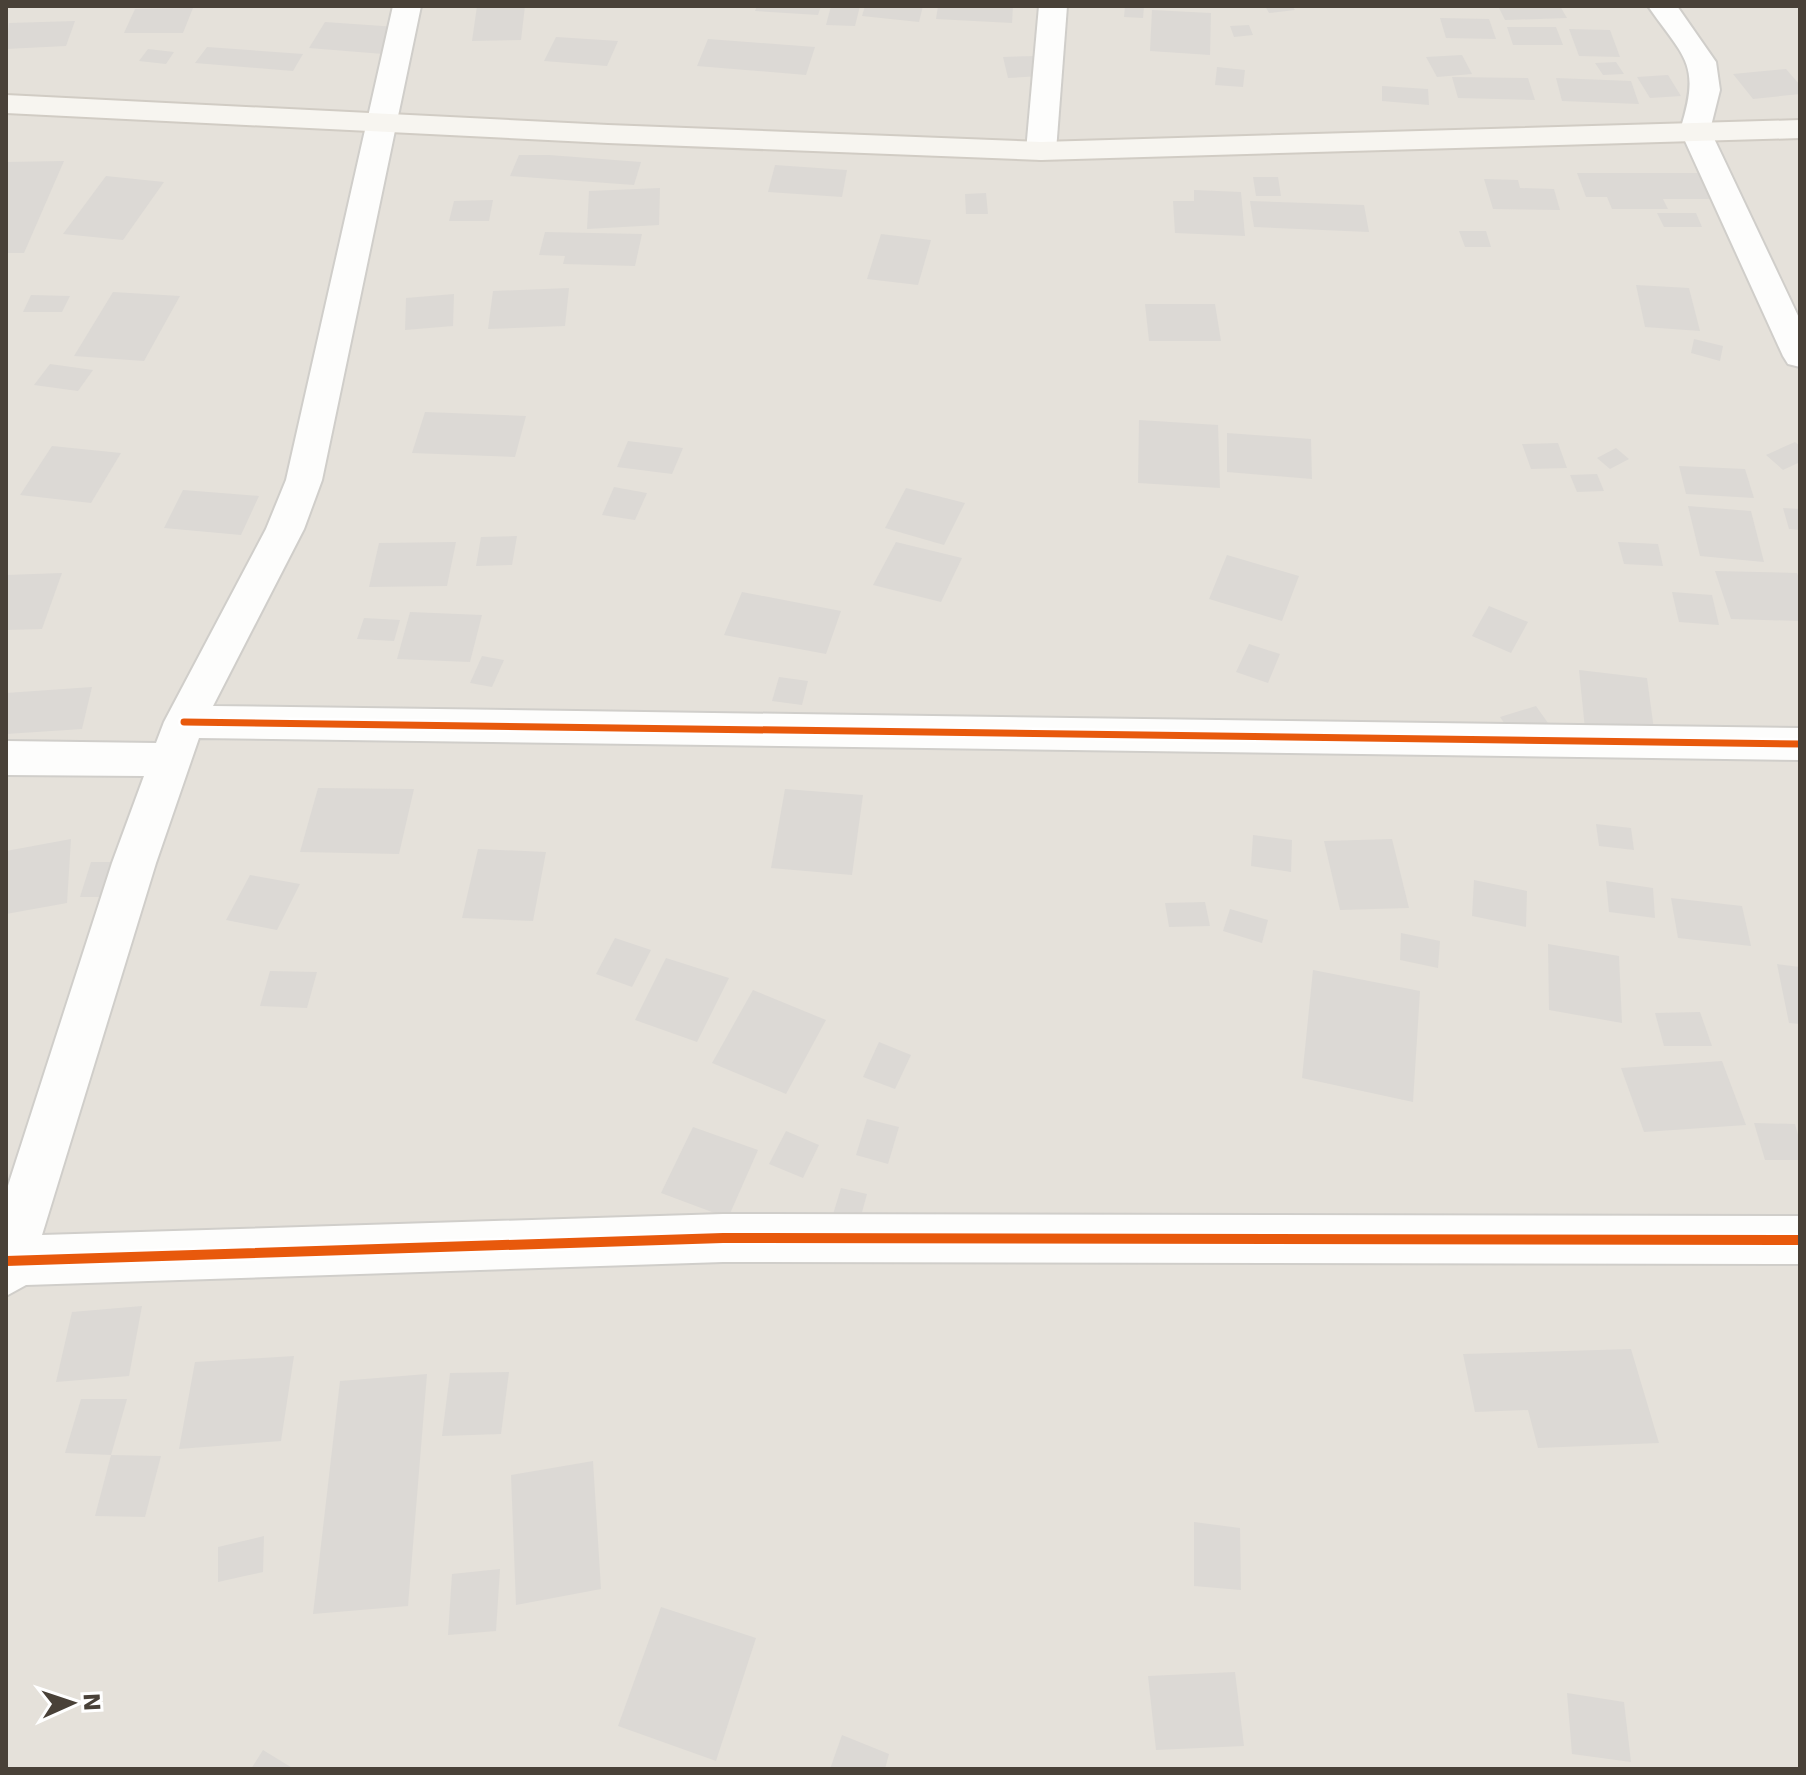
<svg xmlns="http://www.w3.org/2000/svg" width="1806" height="1775" font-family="'DejaVu Sans',sans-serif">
<rect width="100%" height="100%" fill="#f2f0ed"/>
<rect fill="#e5e1da" x="6" y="6" width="1794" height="1763"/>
<g fill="#dcd9d5">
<path d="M477,6H525L521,40L472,41Z"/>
<path d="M757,6H821L818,15L755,11Z"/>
<path d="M831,6H860L855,26L826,25Z"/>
<path d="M865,6H923L919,22L862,16Z"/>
<path d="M938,6H1013L1012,23L936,19Z"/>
<path d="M1125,6H1144L1143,18L1124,17Z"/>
<path d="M1265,6H1292L1295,10L1269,13Z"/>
<path d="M1498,6H1560L1567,18L1505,20Z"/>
<path d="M193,8L183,33H124L135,9Z"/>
<path d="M1152,10L1211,13L1210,55L1150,51Z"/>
<path d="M1440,18L1489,19L1496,39L1446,38Z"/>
<path d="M75,21L66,46L6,49L9,23Z"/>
<path d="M325,22L397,27L383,54L309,48Z"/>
<path d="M1249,25L1253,35L1234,37L1230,26Z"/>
<path d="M1507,27H1556L1563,45H1513Z"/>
<path d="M1569,29L1610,30L1620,57L1579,56Z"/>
<path d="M556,37L618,41L607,66L544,61Z"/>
<path d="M708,39L815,47L806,75L697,66Z"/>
<path d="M207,47L303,54L293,71L195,63Z"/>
<path d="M148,49L174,52L166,64L139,61Z"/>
<path d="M1462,55L1472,74L1437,77L1426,57Z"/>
<path d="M1036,56L1041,76L1008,78L1003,57Z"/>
<path d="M1616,62L1624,74L1603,75L1595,63Z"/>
<path d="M1217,67L1245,70L1243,87L1215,85Z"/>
<path d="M1786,69L1800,85V94L1753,99L1733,74Z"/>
<path d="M1668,75L1681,96L1650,98L1637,77Z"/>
<path d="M1452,77L1528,78L1535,100L1458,98Z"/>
<path d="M1556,78L1631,81L1639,104L1562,101Z"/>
<path d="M1382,86L1428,89L1429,105L1382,101Z"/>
<path d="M519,155H549L641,162L634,185L510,176Z"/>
<path d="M64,161L24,253H6V162Z"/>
<path d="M775,165L847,170L842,197L768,192Z"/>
<path d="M1577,173H1703L1715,199H1663L1668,209H1612L1607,197H1586Z"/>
<path d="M106,176L164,182L123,240L63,234Z"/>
<path d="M1253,177H1278L1281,196H1256Z"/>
<path d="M1484,179L1518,180L1520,188L1554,189L1560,210L1493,209Z"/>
<path d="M660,188L659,225L587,229L589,191Z"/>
<path d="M1194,190L1241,192L1245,236L1175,233L1173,201H1194Z"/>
<path d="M986,193L988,214H966L965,194Z"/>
<path d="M493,200L489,221H449L454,201Z"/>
<path d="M1250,201L1364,205L1369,232L1254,227Z"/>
<path d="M1657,213H1696L1702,227H1664Z"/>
<path d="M1459,231H1486L1491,247H1465Z"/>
<path d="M545,232L642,234L635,266L563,264L565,256L539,255Z"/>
<path d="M881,234L931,240L918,285L867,279Z"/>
<path d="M1636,285L1689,288L1700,331L1645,327Z"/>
<path d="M569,288L565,326L488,329L493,291Z"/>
<path d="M113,292L180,296L144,361L74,356Z"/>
<path d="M454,294L453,326L405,330L406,298Z"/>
<path d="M31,295L70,296L62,312H23Z"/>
<path d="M1145,304H1215L1221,341H1149Z"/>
<path d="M1694,339L1723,346L1720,361L1691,353Z"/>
<path d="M50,364L93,370L78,391L34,385Z"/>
<path d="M425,412L526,416L515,457L412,453Z"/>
<path d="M1139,420L1218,425L1220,488L1138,483Z"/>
<path d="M1227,433L1311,439L1312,479L1227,472Z"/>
<path d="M628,441L683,448L672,474L617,467Z"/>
<path d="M1795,442L1800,446V462L1783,470L1766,455Z"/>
<path d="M1558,443L1567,468L1531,469L1522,444Z"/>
<path d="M52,446L121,453L91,503L20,495Z"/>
<path d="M1616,448L1629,459L1610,469L1597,458Z"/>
<path d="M1679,466L1745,469L1754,498L1686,494Z"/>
<path d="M1597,474L1604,491L1577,492L1570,475Z"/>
<path d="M614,487L647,493L635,520L602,515Z"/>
<path d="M906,488L965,503L944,545L885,528Z"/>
<path d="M183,490L259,496L241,535L164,528Z"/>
<path d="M1688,506L1751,511L1764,562L1700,556Z"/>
<path d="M1783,508L1800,509V530L1789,529Z"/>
<path d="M517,536L512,565L476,566L481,537Z"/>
<path d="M456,542L447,586L369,587L379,543Z"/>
<path d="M896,542L962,558L941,602L873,585Z"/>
<path d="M1618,542L1658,544L1663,566L1624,564Z"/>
<path d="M1227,555L1299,576L1282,621L1209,599Z"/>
<path d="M1715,571L1797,573L1800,581V621L1731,619Z"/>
<path d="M62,573L42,629L6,630V575Z"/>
<path d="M742,592L841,611L826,654L724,635Z"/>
<path d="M1672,592L1712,595L1719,625L1679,622Z"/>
<path d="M1489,606L1528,622L1511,653L1472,636Z"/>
<path d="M410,612L482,615L470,662L397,659Z"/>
<path d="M364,618L400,620L394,641L357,639Z"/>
<path d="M1249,644L1280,654L1268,683L1236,672Z"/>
<path d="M482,656L504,660L492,687L470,683Z"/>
<path d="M1579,670L1647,678L1655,737L1585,729Z"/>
<path d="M779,677L808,681L802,705L772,701Z"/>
<path d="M92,687L82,729L6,734V693Z"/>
<path d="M1536,706L1548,723L1511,733L1500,717Z"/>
<path d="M318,788L414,789L399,854L300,852Z"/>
<path d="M785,789L863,795L852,875L771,868Z"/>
<path d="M1596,824L1631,828L1634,850L1599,846Z"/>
<path d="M1253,835L1292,840L1291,872L1251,866Z"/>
<path d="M71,839L67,903L6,914V851Z"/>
<path d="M1392,839L1409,908L1340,910L1324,841Z"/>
<path d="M478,849L546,852L533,921L462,918Z"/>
<path d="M91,862H133L122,897H80Z"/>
<path d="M250,875L300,884L277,930L226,920Z"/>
<path d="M1474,880L1527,891L1526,927L1472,916Z"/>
<path d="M1606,881L1653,888L1655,918L1609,912Z"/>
<path d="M1671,898L1742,906L1751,946L1678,938Z"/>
<path d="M1205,902L1210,926L1169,927L1165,903Z"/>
<path d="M1230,909L1268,920L1262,943L1223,931Z"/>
<path d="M1401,933L1440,941L1438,968L1400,960Z"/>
<path d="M615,938L651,950L632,987L596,974Z"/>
<path d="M1548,944L1619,956L1622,1023L1549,1010Z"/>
<path d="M666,958L729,978L697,1042L635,1020Z"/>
<path d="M1777,964L1800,967V1024L1789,1023Z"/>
<path d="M1313,970L1420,991L1413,1102L1302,1078Z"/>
<path d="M270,971L317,972L307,1008L260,1006Z"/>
<path d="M753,990L826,1020L786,1094L712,1063Z"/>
<path d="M1700,1012L1712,1046H1664L1655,1013Z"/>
<path d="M879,1042L911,1055L895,1089L863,1077Z"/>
<path d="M1722,1061L1746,1125L1644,1132L1621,1068Z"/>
<path d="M867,1119L899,1127L888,1164L856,1155Z"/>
<path d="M1754,1123L1795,1124L1800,1142V1160H1765Z"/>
<path d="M693,1127L758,1150L728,1218L661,1193Z"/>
<path d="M786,1131L819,1145L803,1178L769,1164Z"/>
<path d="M841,1188L867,1194L858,1227L831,1221Z"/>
<path d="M142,1306L129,1376L56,1382L72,1312Z"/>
<path d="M1631,1349L1659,1443L1538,1448L1528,1410L1475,1412L1463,1354Z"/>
<path d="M294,1356L281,1441L179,1449L195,1362Z"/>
<path d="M509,1372L501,1434L442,1436L450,1373Z"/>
<path d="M427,1374L408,1606L313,1614L340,1381Z"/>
<path d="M81,1399H127L111,1455L65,1453Z"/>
<path d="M111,1455L161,1456L145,1517L95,1516Z"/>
<path d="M593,1461L601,1589L516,1605L511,1475Z"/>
<path d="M1194,1522L1240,1528L1241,1590L1194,1586Z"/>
<path d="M264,1536L263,1572L218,1582V1547Z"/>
<path d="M500,1569L496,1631L448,1635L452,1574Z"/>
<path d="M661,1607L756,1638L716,1761L618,1726Z"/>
<path d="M1235,1672L1244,1746L1156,1750L1148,1676Z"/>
<path d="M1567,1693L1624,1702L1631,1762L1572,1754Z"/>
<path d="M842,1735L889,1754L885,1769H830Z"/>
<path d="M263,1750L294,1769H251Z"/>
</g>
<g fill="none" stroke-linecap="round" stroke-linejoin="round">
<g stroke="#d0ceca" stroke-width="4">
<g id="street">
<path d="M393,6H421L322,480L304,529L213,706L1800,728V760L199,738L156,863L42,1235L723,1214L1800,1216V1264L723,1262L26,1285L6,1296V1192L112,863L144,776L6,775V741L156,743L164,722L266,529L286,480Z"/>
<path d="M1039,6H1067L1056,151L1052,157L1041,160L1030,157L1026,151Z"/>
<path d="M1648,6H1677L1716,62L1720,90L1710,130L1800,320V367L1788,364L1783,356L1680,130C1702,63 1684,58 1648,6Z"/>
</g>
</g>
<g stroke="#d1ccc4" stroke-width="4">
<path id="secondary" d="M6,95L608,125L1041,142L1800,120V138L1041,160L608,143L6,113Z"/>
</g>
<use href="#street" fill="#fdfdfc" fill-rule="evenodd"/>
<use href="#secondary" fill="#f7f5f0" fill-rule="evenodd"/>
<g stroke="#fff" stroke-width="12">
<path id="cycleway-far1" d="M184,722L1800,744"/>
</g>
<g stroke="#fff" stroke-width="15">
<path id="cycleway" d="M6,1261L723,1238L1800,1240"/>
</g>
<use href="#cycleway-far1" stroke="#e8590c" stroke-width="7"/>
<use href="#cycleway" stroke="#e8590c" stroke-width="10"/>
</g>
<rect width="1806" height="1775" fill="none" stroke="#494138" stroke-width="16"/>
<g transform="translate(72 1703) rotate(87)" stroke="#ffffff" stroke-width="6" paint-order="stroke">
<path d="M0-6L14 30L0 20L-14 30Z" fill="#494138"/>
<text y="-12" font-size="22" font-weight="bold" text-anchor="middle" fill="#494138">N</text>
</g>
</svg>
